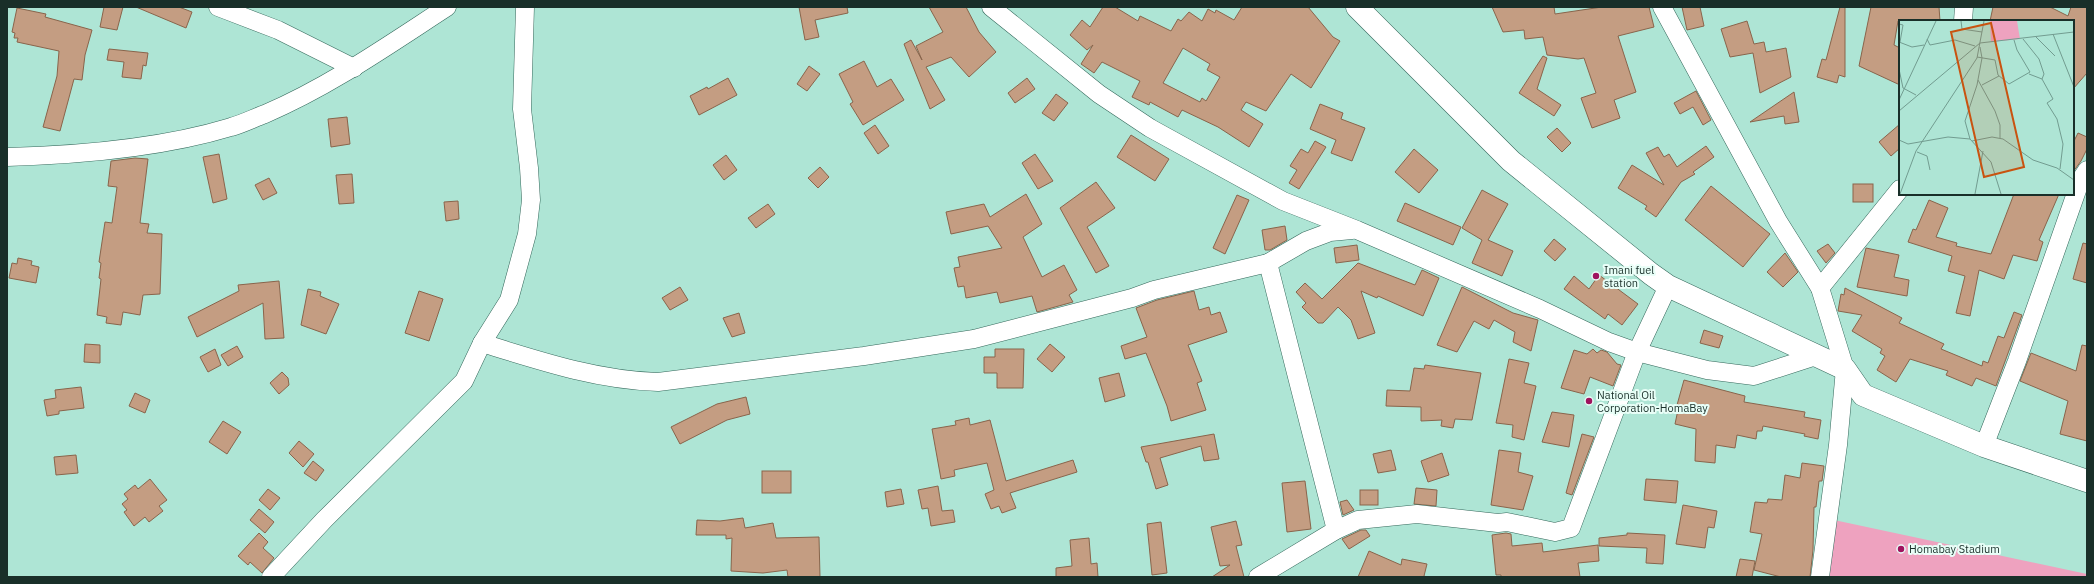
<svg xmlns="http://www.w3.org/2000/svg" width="2094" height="584" font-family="'IBM Plex Sans',sans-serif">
<rect width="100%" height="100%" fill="#aee5d5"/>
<path fill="#eea2bf" d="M1834,520L2087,574V577H1827Z"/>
<g fill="#c49d82" stroke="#89644b" fill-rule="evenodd">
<path d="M104,7H123L117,30L100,27Z"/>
<path d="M136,7H179L192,12L186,28Z"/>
<path d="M799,7H847L848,13L815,20L819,37L805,40Z"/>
<path d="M929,7H966L979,32L996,52L969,77L951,57L926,67L945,100L930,109L904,44L911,40L922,60L916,46L943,32Z"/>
<path d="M1103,7H1115L1138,21L1140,16L1171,31L1178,19L1181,21L1189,12L1202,21L1208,9L1215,13L1216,10L1234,20L1242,7H1308L1333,37L1340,41L1311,88L1291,74L1266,111L1246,102L1241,110L1263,124L1249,147L1218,127L1182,110L1178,117L1150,102L1149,105L1132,97L1140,81L1102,62L1094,73L1081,64L1093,45L1087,50L1070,35L1082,20L1090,27ZM1183,48L1210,64L1207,70L1220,77L1206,101L1202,98L1200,102L1163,83Z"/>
<path d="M1492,7H1554L1555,14L1602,7H1649L1654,27L1618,36L1636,92L1614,100L1620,118L1592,128L1581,98L1596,93L1584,58L1578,59L1547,55L1543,37L1525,39L1524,30L1503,32Z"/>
<path d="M1682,7H1700L1704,26L1687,30Z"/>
<path d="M1840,7H1845V77L1839,75L1837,83L1817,77L1822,59L1826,60Z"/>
<path d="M1871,7H1939L1940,21H1898L1894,45L1900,48V85L1859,66Z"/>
<path d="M1993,7H2050L2068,16L2071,7H2087V73L2073,89V21H1990Z"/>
<path d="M17,8L46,14L45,17L92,30L85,55L82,80L74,79L60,131L43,127L57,76L59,51L17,42L18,38H14L15,33L12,32Z"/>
<path d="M1747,21L1754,44L1764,42L1766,52L1786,48L1791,77L1760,93L1753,53L1730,57L1721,29Z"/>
<path d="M109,49L148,53L146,66L143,65L141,79L122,77L124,62L107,60Z"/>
<path d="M1543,56L1547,58L1537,89L1561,105L1554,116L1519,93Z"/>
<path d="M864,61L877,87L891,79L904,100L863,125L850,104L853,102L839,74Z"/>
<path d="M809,66L820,74L807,91L797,84Z"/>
<path d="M728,78L737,95L699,115L690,96L707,87L708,89Z"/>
<path d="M1027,78L1035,89L1015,103L1008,93Z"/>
<path d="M1696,91L1711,120L1703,125L1693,107L1680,114L1674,103Z"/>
<path d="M1794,92L1799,122L1785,124L1784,116L1750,122Z"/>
<path d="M1056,94L1068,103L1054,121L1042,113Z"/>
<path d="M1320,104L1343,113L1341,119L1365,128L1352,161L1331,153L1336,140L1310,129Z"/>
<path d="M347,117L350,144L331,147L328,119Z"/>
<path d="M1900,124V148L1891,156L1879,142Z"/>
<path d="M875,125L889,146L878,154L864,133Z"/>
<path d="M1557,128L1571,143L1562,152L1547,137Z"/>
<path d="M2078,133L2087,137V149L2081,161L2073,172V143Z"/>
<path d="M1131,135L1169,159L1155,181L1117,157Z"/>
<path d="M1315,141L1326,147L1299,189L1289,183L1297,170L1290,166L1301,149L1308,153Z"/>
<path d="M1706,146L1714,157L1693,172L1695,174L1681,182L1656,217L1645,209L1647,206L1618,188L1632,165L1664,185L1646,153L1658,147L1664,157L1669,154L1677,167Z"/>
<path d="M1414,149L1438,170L1419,193L1395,172Z"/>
<path d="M219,154L227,199L213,203L203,157Z"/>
<path d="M1035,154L1053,181L1038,189L1022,163Z"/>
<path d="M726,155L737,170L724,180L713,165Z"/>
<path d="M135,158L148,159L140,223L149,224L147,233L162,234L160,294L143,295L140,315L123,312L121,325L106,323L107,317L97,315L101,279L99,278L101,263L99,262L105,222L112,223L117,187L108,186L111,161Z"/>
<path d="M820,167L829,177L818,188L808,178Z"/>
<path d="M352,174L354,203L339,204L336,175Z"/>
<path d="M269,178L277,193L263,200L255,185Z"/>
<path d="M1096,182L1115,208L1087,227L1109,266L1096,273L1060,208Z"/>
<rect x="1853" y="184" width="20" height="18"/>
<path d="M1711,186L1770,234L1743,267L1685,220Z"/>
<path d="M1482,190L1508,204L1488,240L1513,251L1502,276L1472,263L1482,240L1462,228Z"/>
<path d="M1026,194L1042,224L1023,237L1042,277L1064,265L1077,290L1069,295L1073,302L1037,312L1032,296L1000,303L997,292L966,298L964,286L958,287L954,268L960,267L958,257L1002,248L988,226L951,234L946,212L984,204L990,217Z"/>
<path d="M2014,194H2059L2039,240L2043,242L2037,261L2013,255L2004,279L1979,270L1970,316L1956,313L1965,276L1948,271L1952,256L1908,242L1913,229L1916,230L1929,200L1948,208L1936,237L1957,243L1956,246L1991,254Z"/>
<path d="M1237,195L1249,200L1225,254L1213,248Z"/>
<path d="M458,201L459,219L446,221L444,202Z"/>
<path d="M1405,203L1461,227L1453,245L1397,221Z"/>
<path d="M768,204L775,214L756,228L748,218Z"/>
<path d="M1285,226L1287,240L1270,250H1265L1262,230Z"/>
<path d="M1554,239L1566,249L1555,261L1544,251Z"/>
<path d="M2083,243L2087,244V283L2073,279Z"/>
<path d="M1828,244L1835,253L1826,263L1817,251Z"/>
<path d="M1357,245L1359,260L1336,263L1334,248Z"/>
<path d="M1866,248L1899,255L1894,277L1909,280L1907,296L1857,287Z"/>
<path d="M1785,253L1798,272L1783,287L1767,272Z"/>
<path d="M18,258L32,261L31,265L39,267L36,283L9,278L12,263L17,264Z"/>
<path d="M1358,263L1415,285L1422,270L1439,278L1423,316L1378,296L1377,298L1361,291L1375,333L1358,339L1351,320L1338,307L1323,323H1318L1302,307L1306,303L1296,292L1305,283L1322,299Z"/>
<path d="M1599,275L1638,304L1622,325L1608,314L1605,319L1564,289L1574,276L1589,289Z"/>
<path d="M279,281L284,338L265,339L263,303L197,337L188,317L239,291L238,285Z"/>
<path d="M680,287L688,300L670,310L662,298Z"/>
<path d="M1462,287L1513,313L1538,320L1531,351L1513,342L1515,332L1494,320L1489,329L1474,321L1457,352L1437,345Z"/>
<path d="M1845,288L1902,318L1899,323L1944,344L1941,349L1982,366L1983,361L1988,363L1998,336L2004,338L2014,312L2022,315L1996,386L1976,378L1972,386L1946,375L1948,371L1910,359L1896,382L1877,370L1885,356L1880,353L1882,349L1852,331L1862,315L1838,311L1841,294L1844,295Z"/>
<path d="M308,289L321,292L320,296L339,304L326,334L301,325Z"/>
<path d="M419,291L443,299L429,341L405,333Z"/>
<path d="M1194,291L1199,310L1209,307L1211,315L1220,312L1227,332L1188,345L1202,381L1197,383L1206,410L1171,421L1167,406L1146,353L1125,359L1121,346L1147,337L1136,308L1157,300Z"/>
<path d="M739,313L745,333L732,337L723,318Z"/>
<path d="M1704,330L1723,336L1719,348L1700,343Z"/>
<path d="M85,344L100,345V363L84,362Z"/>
<path d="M1050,344L1065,357L1052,372L1037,359Z"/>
<path d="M2082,345L2087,346V441L2060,434L2068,401L2020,381L2031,353L2076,371Z"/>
<path d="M237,346L243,357L228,366L221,355Z"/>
<path d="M215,349L221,365L208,372L200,357Z"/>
<path d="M995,349H1024L1023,388H997V373H984V357H995Z"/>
<path d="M1593,349L1597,353L1601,350L1607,352L1617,364L1621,365L1613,386L1590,377L1584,394L1561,388L1574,350L1587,354Z"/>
<path d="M1509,359L1529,363L1524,383L1536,386L1524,440L1512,437L1513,425L1496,423Z"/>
<path d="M1425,365L1481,373L1472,420L1455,419L1453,428L1441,426L1442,420L1421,421V407L1386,406L1387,390L1410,391L1414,368L1424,369Z"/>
<path d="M282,372L288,378L289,385L279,394L270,383Z"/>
<path d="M1119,373L1125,396L1105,402L1099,378Z"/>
<path d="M1684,380L1745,396L1744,402L1805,412L1804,417L1821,420L1818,439L1804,436L1805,434L1763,426L1762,431H1757L1756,439L1737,435L1735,448L1716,445L1715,463L1695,461L1696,429L1675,424L1679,405H1677Z"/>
<path d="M81,387L84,408L59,411V414L47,416L44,400L56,398L55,390Z"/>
<path d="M135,393L150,400L145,413L129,406Z"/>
<path d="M746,397L750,414L727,420L680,444L671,427L717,404Z"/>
<path d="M1552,412L1574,415L1569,447L1542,442Z"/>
<path d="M969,418L970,425L990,420L1006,481L1073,460L1077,472L1010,493L1016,508L1002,513L999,506L991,509L985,494L994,490L987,463L954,470L955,476L941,479L932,429L956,425L955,421Z"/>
<path d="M223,421L241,432L227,454L209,442Z"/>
<path d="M1214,434L1219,459L1204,461L1201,446L1160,458L1168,485L1156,489L1148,462H1146L1141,447Z"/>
<path d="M1582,434L1594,437L1572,495L1566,493Z"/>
<path d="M299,441L314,454L303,467L289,453Z"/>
<path d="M1391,450L1396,470L1378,473L1373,454Z"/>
<path d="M1499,450L1521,453L1518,472L1533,476L1523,510L1491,505Z"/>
<path d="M1442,453L1449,475L1428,482L1421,461Z"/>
<path d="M76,455L78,473L56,475L54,457Z"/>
<path d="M313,461L324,470L316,481L304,473Z"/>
<path d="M1802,463L1824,466L1822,481H1819L1816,507H1814L1813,550L1810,577H1781L1754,570L1762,534L1750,532L1755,502L1767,503L1768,499L1782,500L1785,475L1800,478Z"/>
<rect x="762" y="471" width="29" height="22"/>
<path d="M150,479L167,500L159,506L163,511L149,522L145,517L134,526L124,512L127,510L122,504L128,499L124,494L135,485L138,489Z"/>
<path d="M1646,479L1678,481L1676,503L1644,500Z"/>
<path d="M1305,481L1311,529L1287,532L1282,483Z"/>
<path d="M938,486L942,511L953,510L955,522L931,526L928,508L922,509L918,490Z"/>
<path d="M1416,488L1437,490L1436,506L1414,504Z"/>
<path d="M268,489L280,498L270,510L259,500Z"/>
<path d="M901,489L904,504L887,507L885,492Z"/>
<rect x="1360" y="490" width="18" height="15"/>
<path d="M1347,500L1354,510L1343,515L1340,502Z"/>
<path d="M1683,505L1717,511L1714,528L1708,527L1705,548L1676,544Z"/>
<path d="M259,509L274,522L265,533L250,520Z"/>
<path d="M743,518L745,528L773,523L776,538L819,537L820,577H788L787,570L763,573L731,571L732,538L726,539V535H696L697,520L720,521Z"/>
<path d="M1236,521L1242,545L1236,546L1244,577H1212L1230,565L1220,566L1211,527Z"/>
<path d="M1161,522L1167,573L1152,575L1147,524Z"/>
<path d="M1361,530H1366L1370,536L1349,549L1342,539Z"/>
<path d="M259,533L268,542L263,548L274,558L262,573L250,562L248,565L238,556Z"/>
<path d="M1506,533L1511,534L1512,546L1542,543L1543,552L1598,545L1599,561L1578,563L1580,577H1501V575H1496L1492,535Z"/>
<path d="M1627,533L1665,535L1663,564L1646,563L1647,548L1599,546V538L1627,535Z"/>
<path d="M1089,538L1091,564L1097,563L1098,577H1056V568L1072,566L1070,540Z"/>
<path d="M1369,551L1401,565L1402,559L1427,564L1424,576L1426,577H1358Z"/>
<path d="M1740,559L1755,561L1752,577H1736Z"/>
</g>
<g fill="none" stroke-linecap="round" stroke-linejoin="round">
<g stroke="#34685b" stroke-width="19">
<g id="minor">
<path d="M218,7L278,30L354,68"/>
<path d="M991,7L1099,94L1150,128L1283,201L1357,230L1540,309L1609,342L1637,352L1707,370L1754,376L1816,356"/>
<path d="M1662,7L1778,221L1820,288L1845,369L1838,445L1820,577"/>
<path d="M1963,21L1964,7"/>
<path d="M7,157C79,155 162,148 231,127C242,124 254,118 265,114C330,86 387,46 447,7"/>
<path d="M1268,263L1336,530"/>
<path d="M1820,288L1900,189"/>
<path d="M482,343C540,361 597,380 658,382L864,356L974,339L1132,298L1154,290L1268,263L1306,241L1330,232L1352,230"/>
<path d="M1984,446L2017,361L2081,179L2087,170"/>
<path d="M271,577L324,520L464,381L482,343L509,300L527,234L531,200L529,168L522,109L525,7"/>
<path d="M1258,577L1336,530L1358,520L1417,514L1498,523L1507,522L1555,532L1571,528L1637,352L1668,286"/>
</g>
</g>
<g stroke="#34685b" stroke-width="23">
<path id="highway" d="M1357,7L1511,161L1651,274L1668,286L1845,369L1863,395L1984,446L2087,481"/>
</g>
<use href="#minor" stroke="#fff" stroke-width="18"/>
<use href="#highway" stroke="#fff" stroke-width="22"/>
</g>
<g fill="#9f135e" stroke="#e8fef7" stroke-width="1.5">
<circle cx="1596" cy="276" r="4"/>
<circle cx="1589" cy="401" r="4"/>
<circle cx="1901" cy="549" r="4"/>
</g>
<g text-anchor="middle" stroke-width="4" stroke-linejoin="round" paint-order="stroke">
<g font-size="11" fill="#192f29" stroke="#e8fef7" text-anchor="start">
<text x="1604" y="274">Imani fuel<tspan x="1604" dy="13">station</tspan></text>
<text x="1597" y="399">National Oil<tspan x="1597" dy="13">Corporation-HomaBay</tspan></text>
<text x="1909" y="553">Homabay Stadium</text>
</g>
</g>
<g transform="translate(1899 20)">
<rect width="175" height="175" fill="#aee5d5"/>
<path d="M91,1H118L121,19L92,22Z" fill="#eea2bf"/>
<path fill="none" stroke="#729c90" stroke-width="1" d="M62,1L63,9L83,12M0,4L4,5L1,22M154,14L175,67M137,17L156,36M28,19L31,25L56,20L76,26M124,19L140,39L145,54L143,59L154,79L148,83L158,99L164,124L161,149M0,22L13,27L25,25M81,27L83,38L78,65L66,101L71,119L92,142L102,174M78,37L96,40L99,55L110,64L131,52L118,30L115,20M0,49L4,68L17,75M130,54L143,59M79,60L96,91L101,105V118M83,65L100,56M0,80L37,1M0,91L81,23L175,12M0,120L9,124L49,117L71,119M73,121L93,117L104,119L134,140L158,148L175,160M18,132L28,136L31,150M1,174L17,131L78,38L85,1M76,174L84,131"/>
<path fill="#c95310" fill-opacity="0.15" stroke="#c95310" stroke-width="2" d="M92,3L125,147L85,157L52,12Z"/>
<rect width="175" height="175" fill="none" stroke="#192f29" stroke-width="2"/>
</g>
<rect width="2094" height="584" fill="none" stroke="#192f29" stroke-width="16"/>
</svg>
